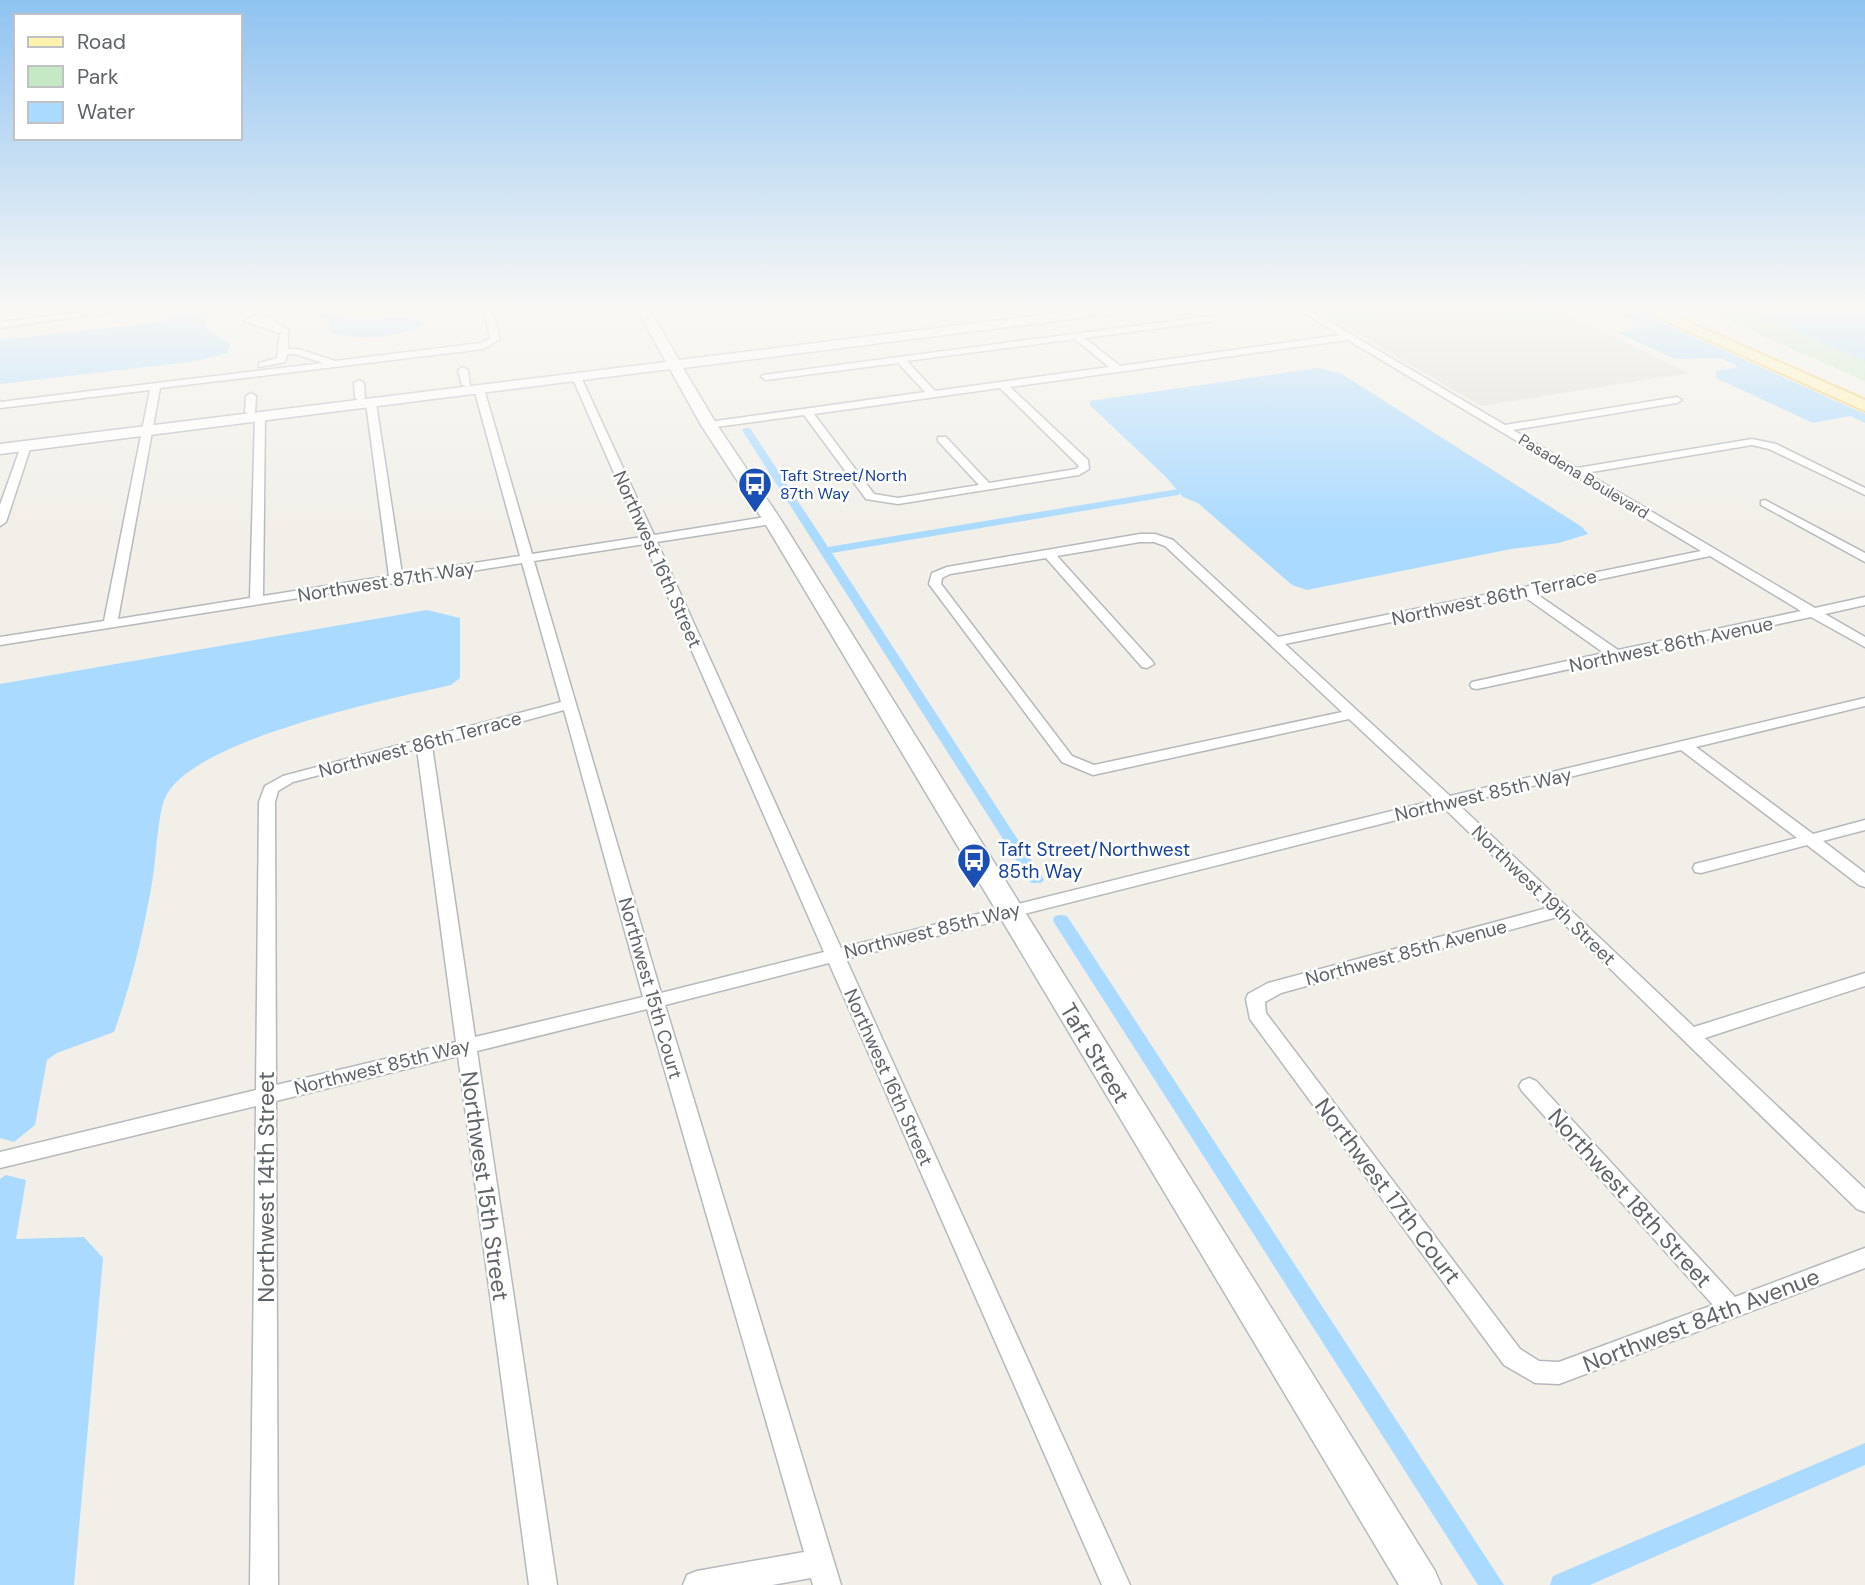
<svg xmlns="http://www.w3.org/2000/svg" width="1865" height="1585" font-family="'DM Sans',sans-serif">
<rect width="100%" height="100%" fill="#f1efe8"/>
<path fill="#e1ded6" d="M1443,309H1554L1689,373L1481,406L1339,323Z"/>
<g fill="#c5e8c5">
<path d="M1315,309H1443L1339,323Z"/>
<path d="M1477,309H1541L1565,318L1517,326Z"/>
<path d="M1701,309H1865V381Z"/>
</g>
<g fill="#aadaff">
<path d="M185,309H221L207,316L204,324L207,329L230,344L228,353L197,361L0,384V340L161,322Z"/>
<path d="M310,309H330C352,332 404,306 423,323L422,327C394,337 359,341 331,333L329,323Z"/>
<path d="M1632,309L1865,414V423L1850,416L1813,423L1716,378V371L1739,367L1720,358L1675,359L1618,333L1646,326L1616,310Z"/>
<path d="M1743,309H1865V361Z"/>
<path d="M1318,368L1342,374L1582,527L1588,534L1559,543L1511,549L1307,590L1292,585L1198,503L1183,497L1167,478L1090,405V401Z"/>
<path d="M427,610L460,618V678L451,685C390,699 191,739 165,798C158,813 156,858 153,877C144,930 132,982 114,1032L57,1053L47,1060L35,1125L14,1142L0,1138V684Z"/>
<path d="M6,1175L26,1180L16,1239L84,1237L103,1258L74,1585H0V1179Z"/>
</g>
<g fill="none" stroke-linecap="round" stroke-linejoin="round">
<g fill="#aadaff" fill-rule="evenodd">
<path d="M744,428H750L828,547L1178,489L1183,492L1178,495L832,553L1044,880L1041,883H1031L742,430Z"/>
<path d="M1061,915L1067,916L1504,1585H1478L1055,924L1053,920L1055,916Z"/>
<path d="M1865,1443V1465L1590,1585H1550L1553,1576Z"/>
</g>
<g stroke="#b5b8bc" stroke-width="3">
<g id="street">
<path d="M107,309H133L0,328V322Z"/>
<path d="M484,309H492L500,339L483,349L160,388L118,619L250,598L255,417L260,414L265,417L263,596L389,576L366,403L371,400L376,403L402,574L520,556L474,389L479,386L484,389L532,554L642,537L572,377L580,375L654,535L772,516L778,520L772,524L657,542L841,948L1436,800L1349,719L1093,775L1062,762L929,584L932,573L947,567L1140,534H1155L1173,540L1278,637L1701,551L1348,340L1010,387L1088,460L1089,469L1079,475L898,504L866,499L804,415L709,428L704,425L709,422L925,392L898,363L766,380L761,377L763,375L1210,316L1213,317V321L1085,338L1120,366L1340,335L1298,309H1308L1505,425L1677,397L1682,400L1677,403L1513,430L1577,468L1752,439L1776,444L1865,488V495L1769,449L1752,445L1586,473L1815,608L1865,597V605L1825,614L1865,637V647L1811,617L1477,689L1472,688L1470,685L1472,682L1604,653L1522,595L1285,644L1450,796L1865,698V706L1696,747L1813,834L1865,820V830L1823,841L1865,873V887L1859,885L1807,845L1701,873L1695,872L1693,868L1695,864L1797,838L1681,750L1458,804L1694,1027L1865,973V986L1705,1038L1865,1189V1212L1857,1209L1557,917L1281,993L1265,1002L1266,1013L1520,1349L1539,1361L1559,1362L1713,1305L1522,1091L1519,1086L1522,1081L1529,1078L1536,1081L1735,1297L1865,1248V1268L1559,1384L1535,1383L1504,1365L1250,1019L1246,999L1248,994L1268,983L1547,908L1444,808L846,959L1130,1585H1102L829,963L665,1005L841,1585H813L811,1578L772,1585H683L687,1575L697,1571L804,1552L647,1009L477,1051L557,1585H529L458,1056L276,1101L278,1585H250L256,1106L0,1168V1152L256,1090L259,802L265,786L283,776L561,702L522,563L0,645V637L104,621L150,390L0,408V402L323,363L295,354L287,355L285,362L259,367V363L277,358L280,333L243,321L261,312L288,330V349H298L335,361L481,343L490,338ZM1075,339L1109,367L935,391L907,361ZM1000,388L1079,466L1076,469L989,483L946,437H938V441L979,485L898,498L874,494L814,414ZM1140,542H1154L1165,546L1342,712L1094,765L1072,756L941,584L942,578L950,574L1046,558L1142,667L1147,668L1154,664L1152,661L1057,556ZM645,544L824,952L661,993L534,561ZM1710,556L1801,611L1618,650L1535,593ZM564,710L643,997L475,1037L432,746ZM417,749L456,1042L276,1085L275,802L278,791L293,782Z"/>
<path d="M463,367L468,370L470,387L462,385L458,370Z"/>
<path d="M359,380L364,383L365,398L360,401L355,398L354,383Z"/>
<path d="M251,393L256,396L255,412L250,415L245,412L246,396Z"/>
<path d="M26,443L31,446L6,522L0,526V505L21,446Z"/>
<path d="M1765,500L1865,553V562L1761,505V501Z"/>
</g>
</g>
<g stroke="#b6babf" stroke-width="3">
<path id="secondary" d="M637,309H649L679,360L1088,309H1125L1119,313L683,368L717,425L781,520L1435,1571L1441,1585H1399L763,520L701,425L670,369L0,454V444L666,362Z"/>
</g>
<g stroke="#f2c960" stroke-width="4">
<path id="primary" d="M1640,309H1659L1865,400V411Z"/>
</g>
<use href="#street" fill="#fff" fill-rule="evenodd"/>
<use href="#secondary" fill="#fff" fill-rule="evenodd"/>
<use href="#primary" fill="#fff2af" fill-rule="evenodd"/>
</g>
<linearGradient id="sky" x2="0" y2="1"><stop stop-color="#8fc3f1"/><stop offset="0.58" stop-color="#f9f8f5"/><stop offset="1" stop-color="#f9f8f5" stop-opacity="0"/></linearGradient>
<rect width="1865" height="531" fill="url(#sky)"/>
<defs>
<g id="bus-pin" transform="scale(1.75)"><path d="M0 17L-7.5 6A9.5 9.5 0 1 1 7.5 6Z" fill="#1a4fb4" stroke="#fff"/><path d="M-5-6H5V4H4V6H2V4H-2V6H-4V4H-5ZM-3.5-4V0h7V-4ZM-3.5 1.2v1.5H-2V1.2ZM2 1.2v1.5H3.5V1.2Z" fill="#fff"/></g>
</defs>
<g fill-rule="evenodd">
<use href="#bus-pin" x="755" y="484"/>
<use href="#bus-pin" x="974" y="860"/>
</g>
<g text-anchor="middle" stroke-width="5" stroke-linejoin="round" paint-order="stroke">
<g font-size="16" fill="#164399" stroke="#fff" text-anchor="start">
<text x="780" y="481">Taft Street/North<tspan x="780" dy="18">87th Way</tspan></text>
</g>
<g font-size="16" fill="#5f6368" stroke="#fff">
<text transform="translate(1584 476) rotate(31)" y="6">Pasadena Boulevard</text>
</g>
<g font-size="19" fill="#5f6368" stroke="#fff">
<text transform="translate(658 559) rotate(66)" y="7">Northwest 16th Street</text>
<text transform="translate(386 581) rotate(-9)" y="7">Northwest 87th Way</text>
<text transform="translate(1494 597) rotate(-12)" y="7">Northwest 86th Terrace</text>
<text transform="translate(1671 644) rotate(-12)" y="7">Northwest 86th Avenue</text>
<text transform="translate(420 744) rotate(-15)" y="7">Northwest 86th Terrace</text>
<text transform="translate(1483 794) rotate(-13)" y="7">Northwest 85th Way</text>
<text transform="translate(1544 895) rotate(44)" y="7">Northwest 19th Street</text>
<text transform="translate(932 930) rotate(-14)" y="7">Northwest 85th Way</text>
<text transform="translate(1406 952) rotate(-15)" y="7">Northwest 85th Avenue</text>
<text transform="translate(651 988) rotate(74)" y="7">Northwest 15th Court</text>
<text transform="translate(382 1066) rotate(-14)" y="7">Northwest 85th Way</text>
<text transform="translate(889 1077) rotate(66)" y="7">Northwest 16th Street</text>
</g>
<g font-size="19" fill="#164399" stroke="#fff" text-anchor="start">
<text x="998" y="856">Taft Street/Northwest<tspan x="998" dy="22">85th Way</tspan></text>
</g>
<g font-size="23" fill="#5f6368" stroke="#fff">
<text transform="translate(1095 1053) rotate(59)" y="8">Taft Street</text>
<text transform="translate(485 1186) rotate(82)" y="8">Northwest 15th Street</text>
<text transform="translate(266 1187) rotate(-90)" y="8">Northwest 14th Street</text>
<text transform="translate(1388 1191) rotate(53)" y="8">Northwest 17th Court</text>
<text transform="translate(1630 1198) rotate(48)" y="8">Northwest 18th Street</text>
<text transform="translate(1701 1320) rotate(-21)" y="8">Northwest 84th Avenue</text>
</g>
</g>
<rect x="14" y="14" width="228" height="126" fill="#ffffff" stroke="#bfc1c3" stroke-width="2"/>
<rect x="28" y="37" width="35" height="10" fill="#fff2af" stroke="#bfc1c3" stroke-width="2"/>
<text x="77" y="49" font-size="21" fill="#5f6368">Road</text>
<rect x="28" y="66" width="35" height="21" fill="#c5e8c5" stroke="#bfc1c3" stroke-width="2"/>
<text x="77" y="84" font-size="21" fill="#5f6368">Park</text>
<rect x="28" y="102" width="35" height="21" fill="#aadaff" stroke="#bfc1c3" stroke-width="2"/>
<text x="77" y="119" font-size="21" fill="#5f6368">Water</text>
</svg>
